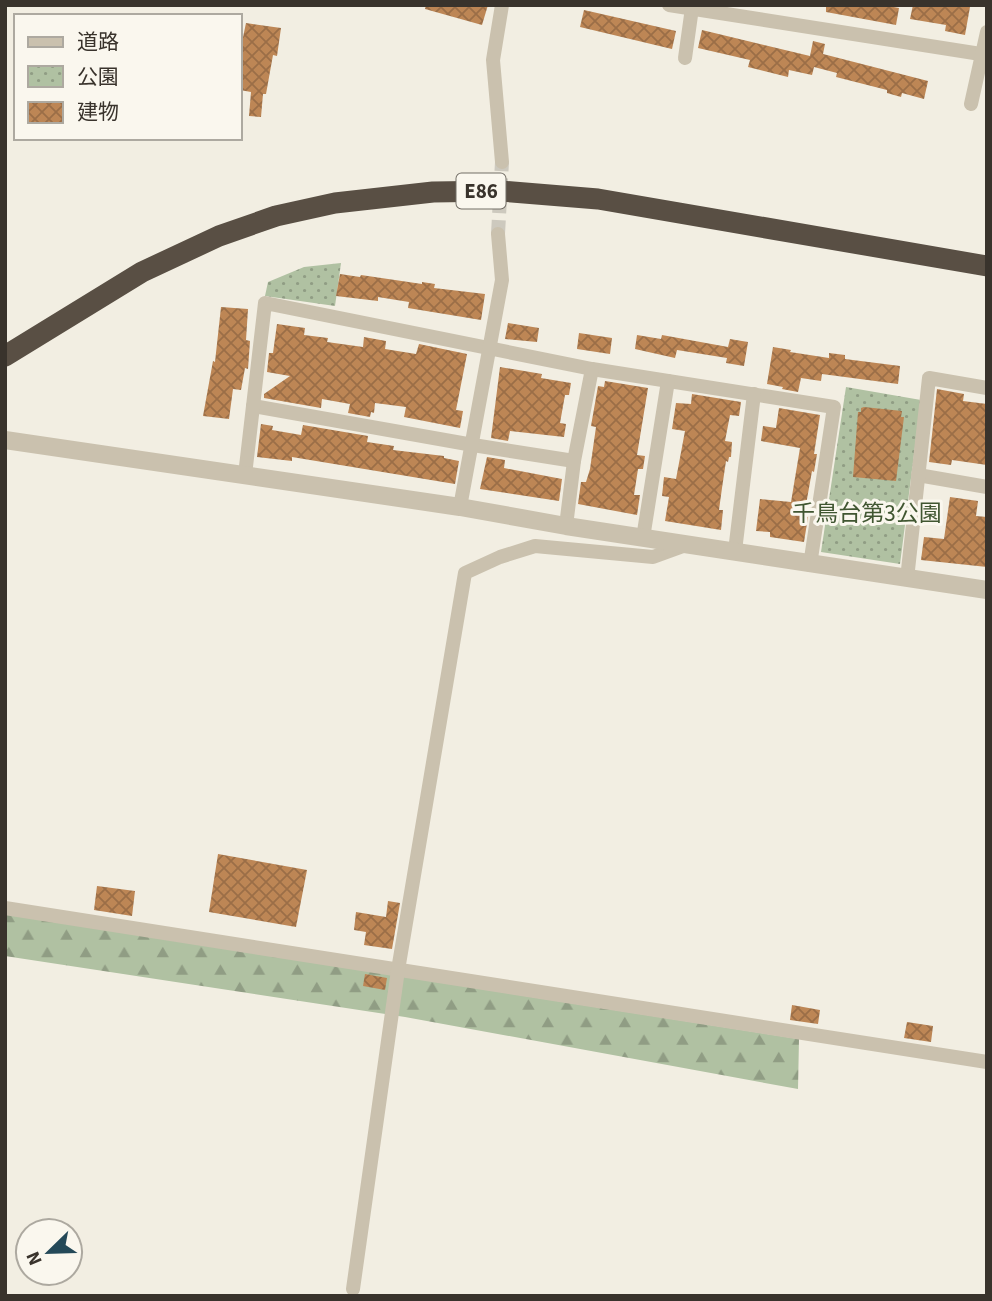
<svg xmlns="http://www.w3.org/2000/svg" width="992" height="1301" font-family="'Source Sans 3','Noto Sans JP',sans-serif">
<defs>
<pattern id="forest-firs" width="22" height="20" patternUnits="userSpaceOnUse" patternTransform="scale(1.75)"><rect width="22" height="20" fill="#b0c1a2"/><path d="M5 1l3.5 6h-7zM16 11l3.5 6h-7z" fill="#909d84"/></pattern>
<pattern id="park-dots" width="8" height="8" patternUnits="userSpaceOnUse" patternTransform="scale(1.75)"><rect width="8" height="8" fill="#b0c1a2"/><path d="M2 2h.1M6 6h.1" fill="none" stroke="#909d84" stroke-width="1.8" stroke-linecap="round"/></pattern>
<pattern id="building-cross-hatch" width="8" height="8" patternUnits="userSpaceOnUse" patternTransform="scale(1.75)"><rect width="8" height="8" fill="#bd8655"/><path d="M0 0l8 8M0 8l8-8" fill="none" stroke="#9b6e47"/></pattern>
</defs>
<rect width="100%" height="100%" fill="#f2eee2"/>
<path fill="url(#forest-firs)" d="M5,914L799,1039L798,1089L405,1017L5,956Z"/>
<g fill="url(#park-dots)">
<path d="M341,263L335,306L265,296L268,282L304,267Z"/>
<path d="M846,387L921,400L900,564L821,552Z"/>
</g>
<g fill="url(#building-cross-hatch)">
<path d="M426,5H488L482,25L425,9Z"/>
<path d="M826,5H883L899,8L896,25L826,12Z"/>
<path d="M913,5L970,7L965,35L945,31L946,25L910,19Z"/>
<path d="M584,10L676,31L672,49L580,27Z"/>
<path d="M246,23L281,28L277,56L273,55L266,94H263L261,117L249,116L251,92L240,90V41L242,42Z"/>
<path d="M702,30L810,56L813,41L825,44L823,54L928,81L924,99L902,93L901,97L887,93V90L836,77L837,73L814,67L812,75L789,70L788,77L748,67L750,60L698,48Z"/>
<path d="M340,274L360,277L361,275L422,284V282L435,284L434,288L485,294L481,320L408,308L409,302L378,297V301L336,296Z"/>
<path d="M221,307L248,309L246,340L250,341L248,369L245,368L241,390L233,389L229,419L203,416L213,361L215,362Z"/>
<path d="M508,323L539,328L537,342L505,339Z"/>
<path d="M277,324L305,328L304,335L328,338L327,342L363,347L364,337L386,341L385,349L416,354L419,344L467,354L456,410L463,411L460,428L404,417L406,407L375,403L374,413L371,412L370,417L348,413L350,404L322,399L321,408L264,398V394L290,376L267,372L269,353H273Z"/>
<path d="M579,333L612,338L610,354L577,349Z"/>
<path d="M637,335L661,339L662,335L728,347L730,339L748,342L744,366L726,363L727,358L677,350L675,358L635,349Z"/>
<path d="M773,347L791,350L790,352L829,358V353L845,355V359L900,366L898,384L822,374L821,381L801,378L798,392L782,389L783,387L767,384Z"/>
<path d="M500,367L542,374L541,378L571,383L569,395H565L560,423L566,424L564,437L510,431L508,441L491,438Z"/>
<path d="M605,381L648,388L637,455L645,456L643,469H638L634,495H640L637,515L578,504L581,482H586L590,469L596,427L591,426L598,386L604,387Z"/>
<path d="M937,389L964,394L963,401L987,404V465L952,460L951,465L929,462Z"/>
<path d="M692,394L741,402L739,416L730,415L725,441L732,442L731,457H729L728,462L726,461L722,488L719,510H723L721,530L665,521L669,497L662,496L664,477L676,479L685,431L672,429L676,403L691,404Z"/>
<path d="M864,407L902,411L901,417H904L896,481L853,477L858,412H861V408Z"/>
<path d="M779,408L820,415L814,454H817L814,472L812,471L804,516L808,517L804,542L770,537V532L756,531L760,499L791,502L800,448L761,441L763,426L776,428Z"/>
<path d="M261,424L273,426L272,430L301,435L303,425L368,436L367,442L394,446L393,450L444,456V458L459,461L455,484L292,457V461L257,457Z"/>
<path d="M487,457L505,460L504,468L562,479L559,501L480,489Z"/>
<path d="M950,497L978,501L976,516L987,517V567L921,560L924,537L944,539Z"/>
<path d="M218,854L307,870L296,927L209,912Z"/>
<path d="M97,886L135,891L132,916L94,910Z"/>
<path d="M388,901L400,903L392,949L364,945L366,932L354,930L356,912L386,917Z"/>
<path d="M365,974L387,978L385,990L363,986Z"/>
<path d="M792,1005L820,1010L818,1024L790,1020Z"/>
<path d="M907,1022L933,1026L931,1042L904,1038Z"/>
</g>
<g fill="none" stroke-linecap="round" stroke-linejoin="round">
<path stroke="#cdc9be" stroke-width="14" stroke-dasharray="14 7" stroke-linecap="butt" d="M498,234L502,162"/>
<g stroke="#cac1ae" stroke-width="14">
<path d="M669,5L987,55"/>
<path d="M685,58L692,8"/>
<path d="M971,104L987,32"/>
<path d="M502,162L493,60L502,5"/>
<path d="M253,406L473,445L574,461"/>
<path d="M245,475L265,303L592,369L834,407L810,565"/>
<path d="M918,475L987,487"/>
<path d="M460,507L502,280L498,234"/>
<path d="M566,526L574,461L592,369"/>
<path d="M643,538L668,381"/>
<path d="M735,551L754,394"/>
<path d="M907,579L929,378L987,388"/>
<path d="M5,908L987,1062"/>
<path d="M353,1289L398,970L465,573L500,557L535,546L653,557L686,545"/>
</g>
<path stroke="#cac1ae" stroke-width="18" d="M5,440L460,507L566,526L987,590"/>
<path stroke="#594f44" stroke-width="21" d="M5,356L142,272L219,236L276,216L335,203L433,192L500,191L598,199L987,266"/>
</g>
<g text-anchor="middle" stroke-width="6" stroke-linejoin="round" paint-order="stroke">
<rect fill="#faf7ee" stroke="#736e66" stroke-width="2" x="456.5" y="173.5" width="49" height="35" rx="5"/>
<g font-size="21" font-weight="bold" fill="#39332c">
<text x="481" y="198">E86</text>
</g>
<g font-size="23" fill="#405631" stroke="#faf7ee">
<text x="867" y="521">千鳥台第3公園</text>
</g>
</g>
<rect width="992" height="1301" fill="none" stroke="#39332c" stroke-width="14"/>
<rect x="14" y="14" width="228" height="126" fill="#faf7ee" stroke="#ada9a0" stroke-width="2"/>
<rect x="28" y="37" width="35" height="10" fill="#cac1ae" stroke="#ada9a0" stroke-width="2"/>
<text x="77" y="49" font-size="21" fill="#39332c">道路</text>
<rect x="28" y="66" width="35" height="21" fill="url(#park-dots)" stroke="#ada9a0" stroke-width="2"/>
<text x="77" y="84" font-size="21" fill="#39332c">公園</text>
<rect x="28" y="102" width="35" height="21" fill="url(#building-cross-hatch)" stroke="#ada9a0" stroke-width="2"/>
<text x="77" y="119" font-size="21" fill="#39332c">建物</text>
<g transform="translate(49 1252) rotate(247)"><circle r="33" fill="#faf7ee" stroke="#ada9a0" stroke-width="2"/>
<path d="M0-5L12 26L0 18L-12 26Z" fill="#244958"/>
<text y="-10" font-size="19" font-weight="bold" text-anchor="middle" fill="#39332c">N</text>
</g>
</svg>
